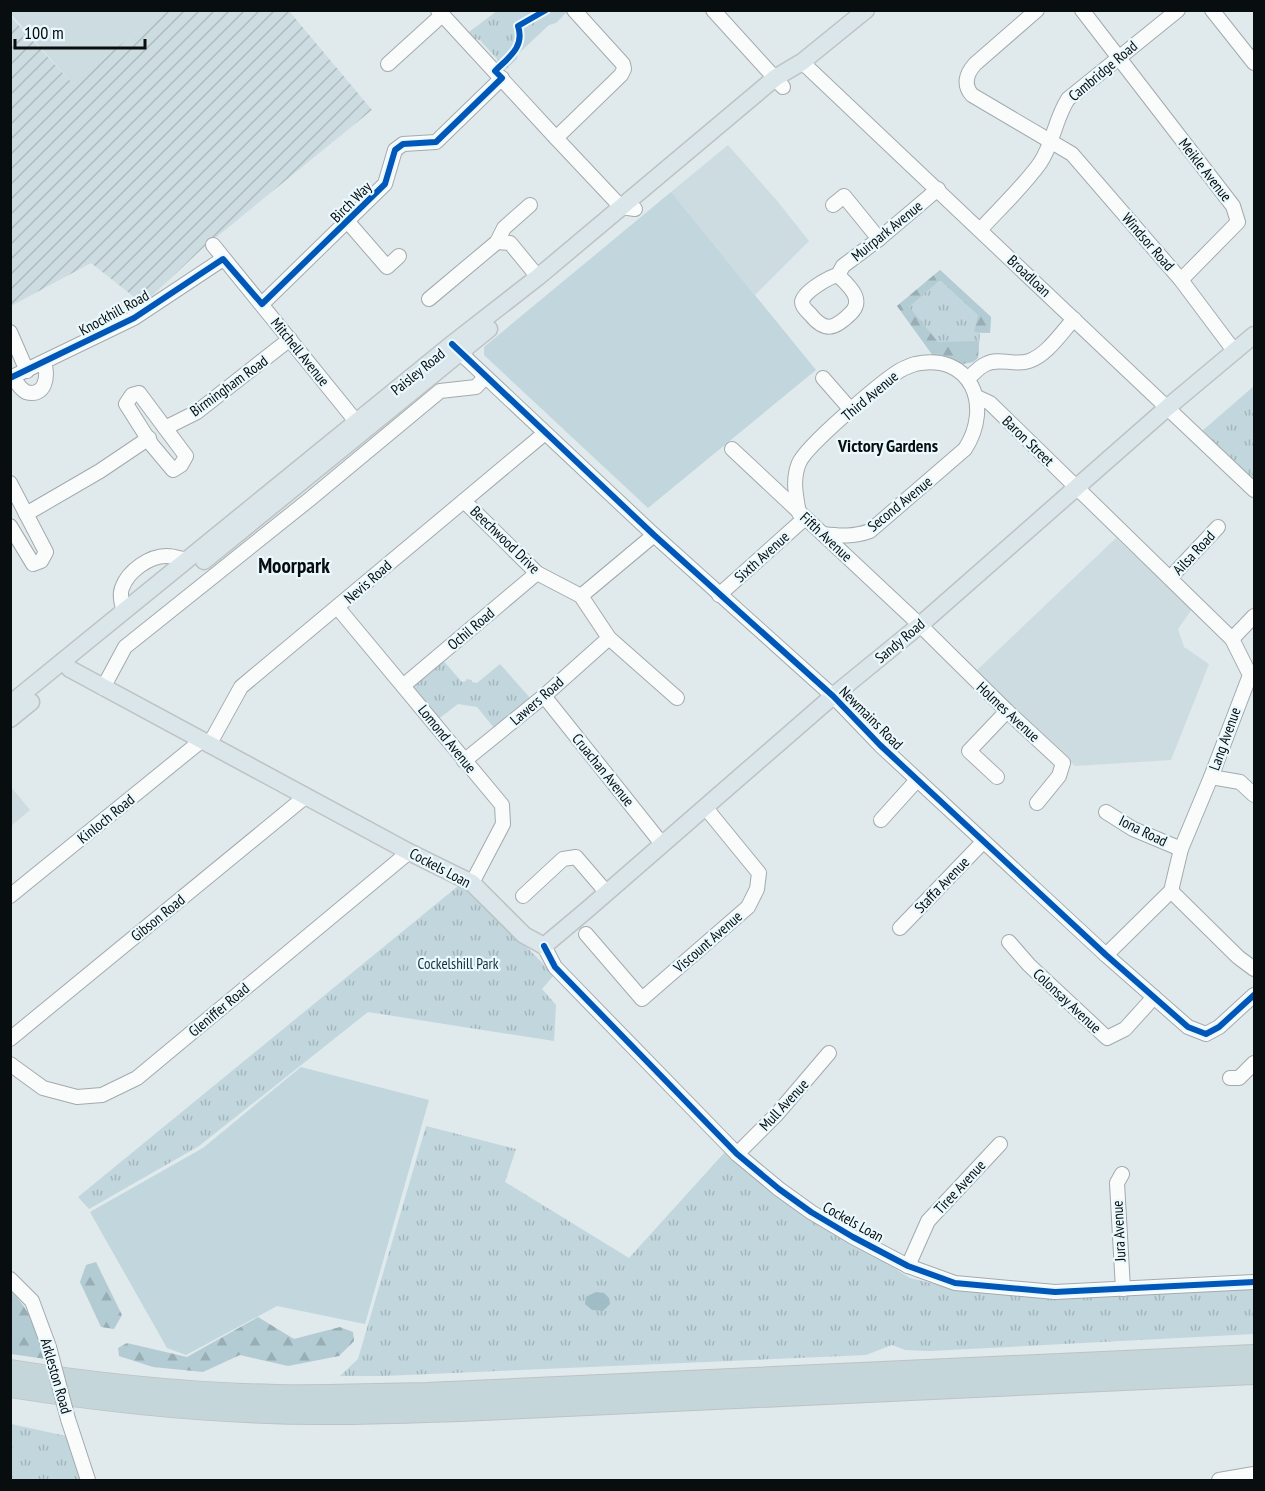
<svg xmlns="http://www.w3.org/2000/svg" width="1265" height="1491" font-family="'PT Sans Narrow',sans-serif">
<defs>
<pattern id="industrial-furrows" width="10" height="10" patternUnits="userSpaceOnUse" patternTransform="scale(1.5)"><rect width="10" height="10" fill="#ccdce1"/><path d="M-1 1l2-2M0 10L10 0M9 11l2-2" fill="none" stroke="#aebcc0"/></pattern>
<pattern id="grass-tufts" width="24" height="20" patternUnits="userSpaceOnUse" patternTransform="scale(1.5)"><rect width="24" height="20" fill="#c1d6dd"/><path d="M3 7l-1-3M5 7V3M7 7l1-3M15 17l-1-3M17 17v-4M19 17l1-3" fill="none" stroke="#a4b6bc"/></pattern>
<pattern id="forest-firs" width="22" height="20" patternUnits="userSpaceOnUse" patternTransform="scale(1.5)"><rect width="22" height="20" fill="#b3cbd3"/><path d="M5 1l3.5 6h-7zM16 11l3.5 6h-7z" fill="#98adb4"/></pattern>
</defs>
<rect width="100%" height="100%" fill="#e0e9ec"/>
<g fill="#ccdce1">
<path d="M10,11H163L72,83L11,14Z"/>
<path d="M728,145L778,202L809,241L755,295L671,192Z"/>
<path d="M1116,538L1192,609L1178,629L1184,647L1209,664L1171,760L1075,766L974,673Z"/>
<path d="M10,786L30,810L11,826H10Z"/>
</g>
<path fill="url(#industrial-furrows)" d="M163,11H289L372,110L203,248L143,304L91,263L11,306L10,16L72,83Z"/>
<g fill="url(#grass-tufts)">
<path d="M566,10L567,12L556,23L549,25L518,54L517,59L504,71L497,63V59L480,40L475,39L469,32L497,11Z"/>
<path d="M940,270L991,317L990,333H980L978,358L973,362L962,364L934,357L897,306Z"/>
<path d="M1254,386V484L1201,432Z"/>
<path d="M441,658L462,682L466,681V679L472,680V682L477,683L500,664L530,698L495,729L477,707L458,704L437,720L414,695L415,679Z"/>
<path d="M463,882L554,975L542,989L556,1005L554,1041L368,1012L199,1146L89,1209L78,1197Z"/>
<path d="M426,1126L516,1149L505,1182L629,1258L725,1152L773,1193L910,1278L956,1289L1040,1298L1254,1287V1334L930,1351L905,1350L892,1345L866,1355L383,1376H340L358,1359Z"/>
<path d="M11,1424L66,1436L81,1480H11Z"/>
</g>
<g fill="url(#forest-firs)">
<path d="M940,270L991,317L990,333L974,332L978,315L940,280L909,307L938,342L979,341L978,358L973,362L962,364L934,357L897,306Z"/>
<path d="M96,1262L122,1315L114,1329L101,1327L80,1282L86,1265Z"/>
<path d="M10,1291C31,1309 38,1334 46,1359L11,1354Z"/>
<path d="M258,1317L294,1339L340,1327L353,1332L354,1341L339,1356L288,1366L240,1355L203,1372L153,1367L119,1356L118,1348L127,1343L187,1357Z"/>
</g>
<g fill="#c1d6dd">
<path d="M671,192L816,370L648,508L484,355V347Z"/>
<path d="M301,1067L429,1100L365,1324L277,1306L186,1355L167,1348L90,1212L203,1148Z"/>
</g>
<path fill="#a0bcc4" d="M596,1292L604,1293L609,1298L610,1304L603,1311L592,1310L585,1304L586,1297Z"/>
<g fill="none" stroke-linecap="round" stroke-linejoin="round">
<g stroke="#a4aaac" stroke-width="16">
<g id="minor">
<path d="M438,10L556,138L621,75L624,69L623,64L574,10"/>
<path d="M713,10L783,87"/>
<path d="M1037,10L975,64C966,74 963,85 972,95L1072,154L1181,280L1235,352"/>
<path d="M1082,10L1233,206L1238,222L1181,280"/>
<path d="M1212,10L1254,63"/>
<path d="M802,62L1254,490"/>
<path d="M388,64L442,15"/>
<path d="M556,138L621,207L635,209"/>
<path d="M833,205L844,196L879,239"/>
<path d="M348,222L387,267L399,256"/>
<path d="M980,230C1000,208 1023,187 1040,163C1053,144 1055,119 1068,99L1178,10"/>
<path d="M497,242L510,243L538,277"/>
<path d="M213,245L363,430"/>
<path d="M838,275C848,285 865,299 851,313C835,329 825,333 810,314C807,311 802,307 802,302C803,292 829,277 838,275Z"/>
<path d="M838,275L843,266L879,239L938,189"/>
<path d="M429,299L497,242L504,228L530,205"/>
<path d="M262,304L385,184L395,150L403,144L436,142L502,78"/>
<path d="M10,332L27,371"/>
<path d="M453,346L654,535L833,696L880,745L1106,955L1188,1027L1206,1034L1219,1027L1254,995"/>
<path d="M13,377C16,382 20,389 26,392C45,398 49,376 44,363"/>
<path d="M10,378L134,318L223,259"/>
<path d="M823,378L851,410"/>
<path d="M968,379C973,374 979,367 986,364C999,357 1015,366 1029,361C1047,355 1061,333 1074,319"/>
<path d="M139,393L186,456L181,465L173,470L152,445L126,404L132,395Z"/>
<path d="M977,397L990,403L1232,639L1250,675L1211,777L1181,849L1171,891L1106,955"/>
<path d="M165,428L197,412L290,339"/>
<path d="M732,449L920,625L1007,711L1063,763L1059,776L1037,803"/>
<path d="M10,483L46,552L41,561L33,564L10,526"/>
<path d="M464,501L537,573L581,596L609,638L677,698"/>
<path d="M799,513C796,496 792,480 799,463C806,446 880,383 899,371C904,368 909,366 915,364C971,352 993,406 965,449L870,531C854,537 839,536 823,534"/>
<path d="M26,514L100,471L149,438"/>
<path d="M1170,578L1218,527"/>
<path d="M719,595L805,518"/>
<path d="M581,596L654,535"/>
<path d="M338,608L502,805L503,824L472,883"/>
<path d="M124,612C122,604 119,596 122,588C128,571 150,555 168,556C174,556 181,559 187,560"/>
<path d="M1232,639L1254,616"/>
<path d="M404,685L537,573"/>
<path d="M103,688L125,647L310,499L440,391L476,387L485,377"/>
<path d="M544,696L662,844"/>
<path d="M209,745L241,687L545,433"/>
<path d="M464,761L544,696L609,638"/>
<path d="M997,777L969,751L1007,711"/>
<path d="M1211,777L1240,782L1254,795"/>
<path d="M1106,812L1133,829L1181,849"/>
<path d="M881,820L917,780"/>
<path d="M1171,891L1238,957L1254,969"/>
<path d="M10,896L201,741"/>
<path d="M523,896L563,859L576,857L607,893"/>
<path d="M900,928L983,842"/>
<path d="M586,934L642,999L748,907L757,889L759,873L705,807"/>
<path d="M1009,942L1029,965L1107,1038L1125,1029L1154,997"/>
<path d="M544,946L555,967L737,1154L779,1189L811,1212L853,1237L908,1266L955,1283L1055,1292L1254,1282"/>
<path d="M10,1039L305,797"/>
<path d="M10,1064L43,1088L77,1097L102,1095L137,1078L409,852"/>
<path d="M1230,1078H1239L1254,1063"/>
<path d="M737,1154L777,1114L829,1053"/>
<path d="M1122,1174L1117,1183L1123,1289"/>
<path d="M908,1266L928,1221L1000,1144"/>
<path d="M10,1279L32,1301L49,1347"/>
<path d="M68,1419L88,1480"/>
<path d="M1219,1480L1254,1474"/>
</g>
</g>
<g stroke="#bec2c3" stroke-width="19">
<g id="major">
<path d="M204,561L489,329"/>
<path d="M63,661L70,669L409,852L472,883L524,935L544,946L588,909L833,696L920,625L1168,407L1254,335"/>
<path d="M10,704L452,344L538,277L775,78L802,62L866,10"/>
<path d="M10,719L31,702"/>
</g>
</g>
<g stroke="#bec2c3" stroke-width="22">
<g id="highway">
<path d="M10,1370C98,1384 187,1393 276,1395C326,1396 377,1394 427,1393L1254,1355"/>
<path d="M10,1387C118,1404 228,1415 337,1414C378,1414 419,1412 460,1411L1254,1374"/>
</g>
</g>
<use href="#minor" stroke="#fafcfc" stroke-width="14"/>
<use href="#major" stroke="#dae6e9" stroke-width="16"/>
<use href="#highway" stroke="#c5d6db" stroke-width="20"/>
<g stroke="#a4aaac" stroke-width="16" stroke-linecap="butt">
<path id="minor-bridge" d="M49,1347L68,1419"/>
</g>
<use href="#minor-bridge" stroke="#fafcfc" stroke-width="14"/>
<g stroke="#eaf9fe" stroke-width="10">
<g id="cycleway">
<path d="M452,344L654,535L833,696L880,745L1106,955L1188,1027L1206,1034L1219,1027L1254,995"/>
<path d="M10,378L134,318L223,259L262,304L385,184L395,150L403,144L436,142L502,78L495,71C509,57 525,47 518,26L546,10"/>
<path d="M544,946L555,967L737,1154L779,1189L811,1212L853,1237L908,1266L955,1283L1055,1292L1254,1282"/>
</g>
</g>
<use href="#cycleway" stroke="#0057b8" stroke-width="6"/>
</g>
<g text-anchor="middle" stroke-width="4.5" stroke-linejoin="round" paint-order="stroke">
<g font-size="15" fill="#080d0f" stroke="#eaf9fe">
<text transform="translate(1103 71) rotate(-40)" y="5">Cambridge Road</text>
<text transform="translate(1205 170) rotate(52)" y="5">Meikle Avenue</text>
<text transform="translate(351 202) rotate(-45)" y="5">Birch Way</text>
<text transform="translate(887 231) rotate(-39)" y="5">Muirpark Avenue</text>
<text transform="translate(1148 242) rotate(49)" y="5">Windsor Road</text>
<text transform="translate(1029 276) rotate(43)" y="5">Broadloan</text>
<text transform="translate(114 313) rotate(-29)" y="5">Knockhill Road</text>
<text transform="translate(300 352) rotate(51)" y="5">Mitchell Avenue</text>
<text transform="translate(418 372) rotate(-39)" y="5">Paisley Road</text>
<text transform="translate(229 386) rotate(-36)" y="5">Birmingham Road</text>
<text transform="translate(870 396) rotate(-40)" y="5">Third Avenue</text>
<text transform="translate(1028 441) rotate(44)" y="5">Baron Street</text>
<text transform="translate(900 504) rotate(-39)" y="5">Second Avenue</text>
<text transform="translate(826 537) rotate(43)" y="5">Fifth Avenue</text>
<text transform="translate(505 540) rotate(44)" y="5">Beechwood Drive</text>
<text transform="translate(1194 553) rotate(-47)" y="5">Ailsa Road</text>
<text transform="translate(762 557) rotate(-42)" y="5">Sixth Avenue</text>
<text transform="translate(368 582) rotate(-41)" y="5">Nevis Road</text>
<text transform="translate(471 629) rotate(-40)" y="5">Ochil Road</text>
<text transform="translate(900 641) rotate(-40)" y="5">Sandy Road</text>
<text transform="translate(537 701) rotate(-41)" y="5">Lawers Road</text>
<text transform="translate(1008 712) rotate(43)" y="5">Holmes Avenue</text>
<text transform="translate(871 718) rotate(45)" y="5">Newmains Road</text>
<text transform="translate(447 739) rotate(51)" y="5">Lomond Avenue</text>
<text transform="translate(1225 739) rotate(-70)" y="5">Lang Avenue</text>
<text transform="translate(603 770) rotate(51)" y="5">Cruachan Avenue</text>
<text transform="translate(106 819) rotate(-39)" y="5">Kinloch Road</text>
<text transform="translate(1143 831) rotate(26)" y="5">Iona Road</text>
<text transform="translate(440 868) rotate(28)" y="5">Cockels Loan</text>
<text transform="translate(942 885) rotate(-46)" y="5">Staffa Avenue</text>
<text transform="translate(158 918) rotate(-39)" y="5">Gibson Road</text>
<text transform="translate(708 942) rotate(-41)" y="5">Viscount Avenue</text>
<text transform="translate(1067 1001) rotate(43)" y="5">Colonsay Avenue</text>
<text transform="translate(219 1010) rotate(-40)" y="5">Gleniffer Road</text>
<text transform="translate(784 1105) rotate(-47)" y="5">Mull Avenue</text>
<text transform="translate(960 1187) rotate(-47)" y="5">Tiree Avenue</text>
<text transform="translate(853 1222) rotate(29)" y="5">Cockels Loan</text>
<text transform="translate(1119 1231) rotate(-93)" y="5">Jura Avenue</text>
<text transform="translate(56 1376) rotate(74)" y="5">Arkleston Road</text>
</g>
<g font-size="15" fill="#0f323b" stroke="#eaf9fe">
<text x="458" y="969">Cockelshill Park</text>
</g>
<g font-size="18" font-weight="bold" fill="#080d0f" stroke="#eaf9fe">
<text x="888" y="452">Victory Gardens</text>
</g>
<g font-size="21" font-weight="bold" fill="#080d0f" stroke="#eaf9fe">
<text x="294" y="573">Moorpark</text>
</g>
</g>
<rect width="1265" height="1491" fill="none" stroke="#080d0f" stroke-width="24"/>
<path d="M15 39v9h130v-9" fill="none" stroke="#080d0f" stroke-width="3"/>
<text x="24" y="39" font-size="18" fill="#080d0f" stroke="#eaf9fe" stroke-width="4.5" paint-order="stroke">100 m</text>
</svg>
